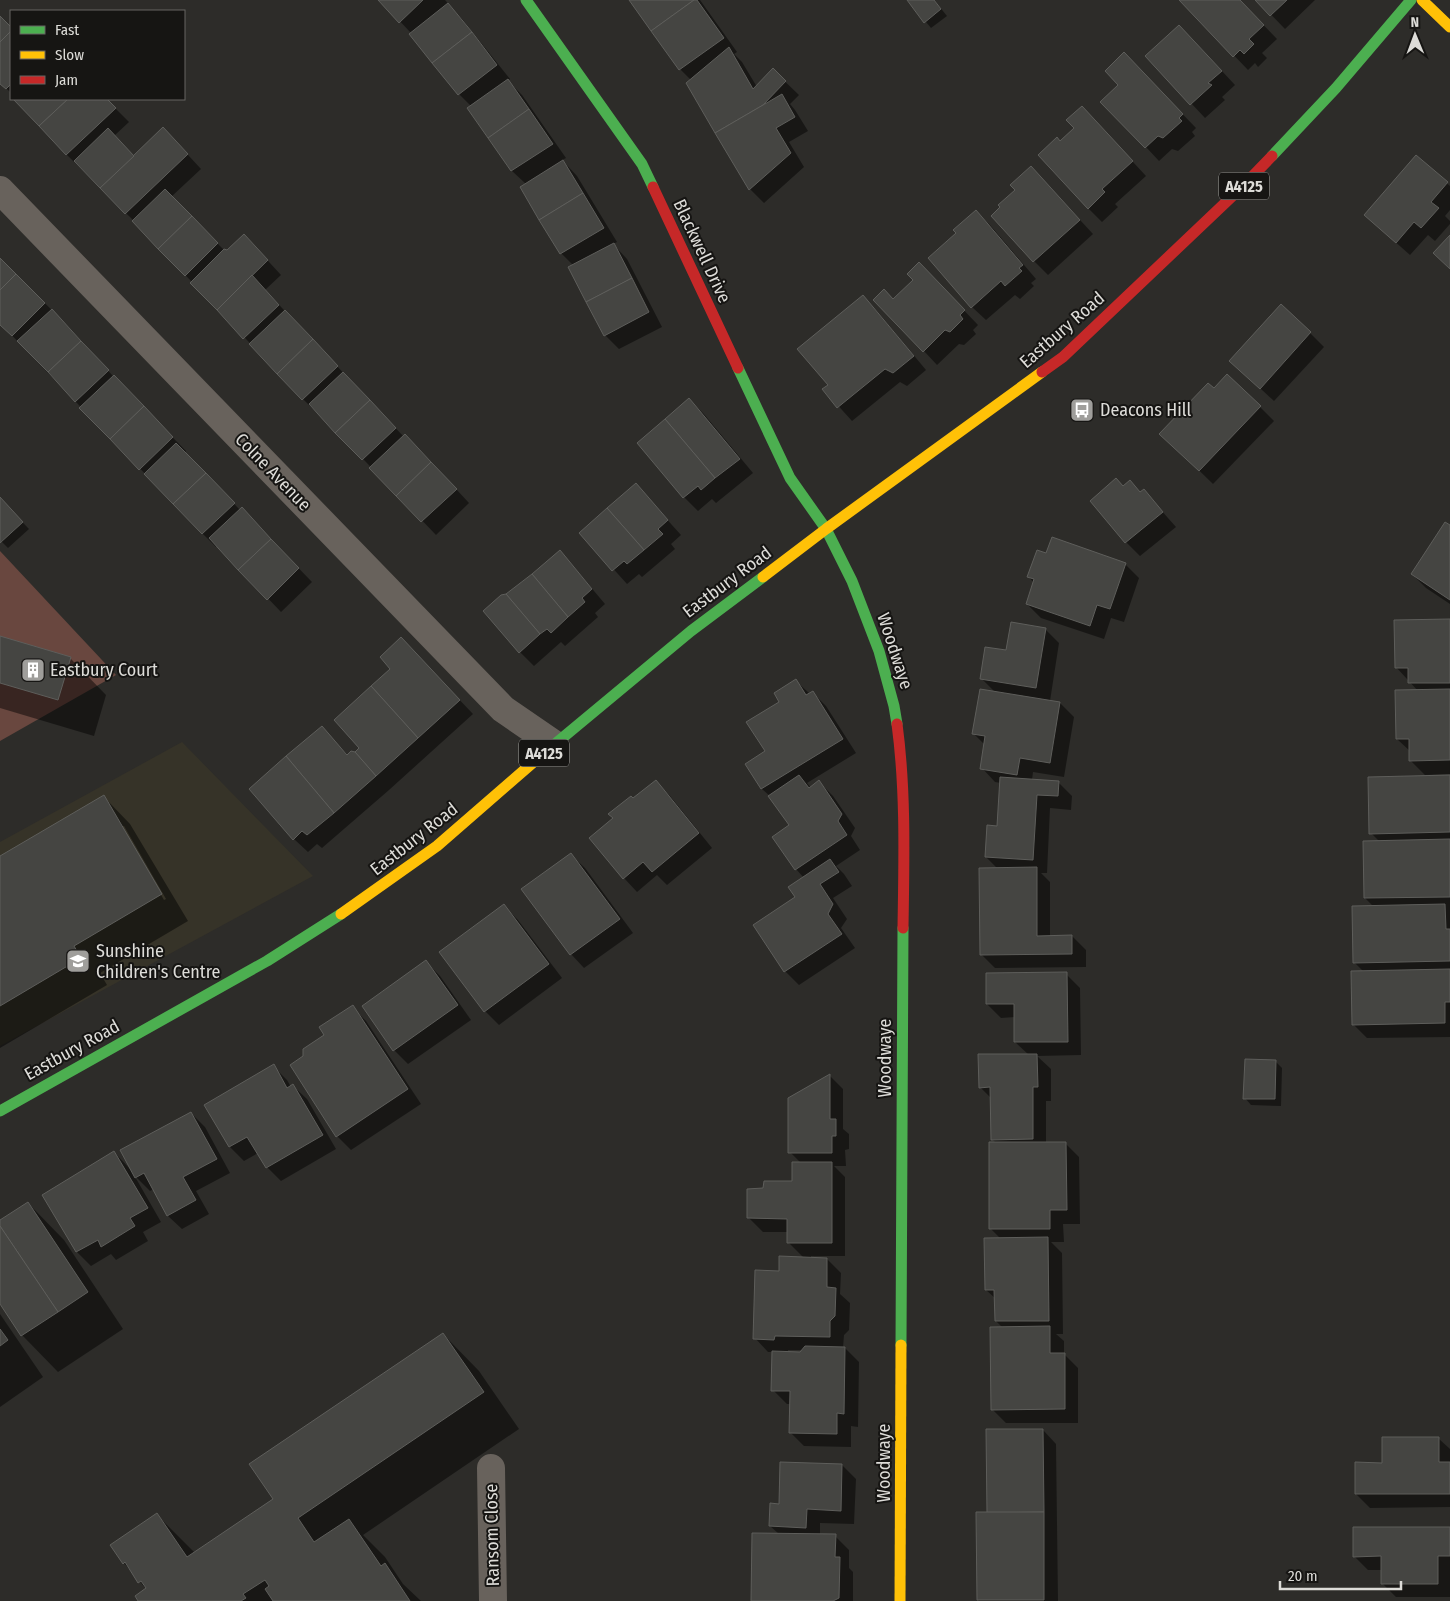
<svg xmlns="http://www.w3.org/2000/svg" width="1450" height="1601" font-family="'Fira Sans Condensed',sans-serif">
<rect width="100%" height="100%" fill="#2d2c29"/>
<path fill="#363328" d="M182,742L313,876L0,1046V842Z"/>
<path fill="#69473f" d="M0,551L116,675L0,741Z"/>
<g fill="#0007" fill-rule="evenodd">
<path d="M380,0H445L462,19L510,79L508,81L522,95L566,158L562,160L577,176L617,242L613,244L627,259L662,327L619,349L605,335L574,266L561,253L526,184L512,171L468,108L471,106L459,94L411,33Z"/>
<path d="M630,0H700L737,52L734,54L742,62L757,87L773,70L799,95L790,104L795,110L808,131L789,142L804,167L764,203L750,189L687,83L691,80L680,69Z"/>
<path d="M908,0H934L947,16L931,28Z"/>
<path d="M1181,0H1239L1277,39L1262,53L1267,58L1258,67L1255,63L1248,70Z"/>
<path d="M1257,0H1315L1285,29Z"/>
<path d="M0,18L11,29V93L0,82Z"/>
<path d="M1193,40L1235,85L1222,97L1225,100L1205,118L1147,56Z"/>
<path d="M1138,68L1196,128L1192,132L1195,136L1178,151L1172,149L1159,161L1146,147Z"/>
<path d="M15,99H106L129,122L114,136L135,157L177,143L201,169L171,197L225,251L258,250L281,275L265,290L404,437L419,449L469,503L436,535L318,412L317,413L303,399L134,221L66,154Z"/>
<path d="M1095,121L1146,176L1115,204L1118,207L1102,222L1088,208Z"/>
<path d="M1416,157L1450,186V210L1445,216L1450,221V224L1435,241L1428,235L1410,255L1365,215Z"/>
<path d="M1031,167L1093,234L1048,275L1034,261L1016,190Z"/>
<path d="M976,212L990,225L1036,279L1031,283L1034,286L1020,299L1015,295L986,320L972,307L958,233Z"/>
<path d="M0,259L66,324L121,385L186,451L185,453L240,510L255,523L312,582L281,612L218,546L216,547L202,533L0,323Z"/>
<path d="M933,278L978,325L973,330L976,334L964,345L959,344L937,365L924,351Z"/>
<path d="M863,296L876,310L926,370L907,386L900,382L852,421L824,390L829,385Z"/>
<path d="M1310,333L1324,347L1274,401L1231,361Z"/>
<path d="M1214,390L1260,407L1274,421L1213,484L1175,447Z"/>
<path d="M689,400L703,413L753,473L716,503L712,499L698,511L684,497L639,444Z"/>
<path d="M1130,482L1141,493L1144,491L1176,527L1140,556L1126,542L1091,501L1124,488Z"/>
<path d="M635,484L681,535L671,544L675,549L642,577L639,574L627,584L581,533Z"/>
<path d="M0,499L29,529L8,548L0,540Z"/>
<path d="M1450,527V604L1426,588L1412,574Z"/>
<path d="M560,552L573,566L605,604L595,613L598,617L565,646L561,642L534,666L520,652L506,595Z"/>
<path d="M1047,554L1125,564L1139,578L1124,622L1111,618L1104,639L1041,618L1027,604L1034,583L1028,576Z"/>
<path d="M1450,620V774L1425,775L1411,761V752L1397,739L1418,691L1396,667Z"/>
<path d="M1045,629L1059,643L1050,701L1060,703L1074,717L1064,777L1033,772L1032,780L1058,782L1072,796L1071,810L1050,808L1047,873H1041L1050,882V937L1072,936L1086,950V967L995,968L981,954L998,869L986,857L998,827L1001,783L995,782L982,768L985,745L974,734L995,692L982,679L1007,652Z"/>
<path d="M0,638L70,658L106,695L94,736L0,708Z"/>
<path d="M415,653L473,714L389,790L322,848L317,844L308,852L294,839L322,728L348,755L355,754L361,748Z"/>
<path d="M796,681L810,694L813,693L826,706L856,753L807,783L811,788L819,782L833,796L855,828L851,836L860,850L836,866L844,874L852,886L833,898L847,919L841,928L855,948L799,985L785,971L797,898L804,878L796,869L790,826L771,797L762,789L747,764L767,752L781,702Z"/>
<path d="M1450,777V1037L1367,1038L1353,1024L1364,972L1354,962L1374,907L1365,898L1379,841L1371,833Z"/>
<path d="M656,782L670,796L712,848L667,885L657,875L637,892L624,878L634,800Z"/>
<path d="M104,797L130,824L188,921L100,973L107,985L0,1048V858ZM121,826H124L166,899L164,900Z"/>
<path d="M571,855L585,868L633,933L584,968L571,954Z"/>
<path d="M504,906L518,920L562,978L499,1025L485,1011Z"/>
<path d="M426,962L440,976L471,1020L408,1064L394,1050L364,1007Z"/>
<path d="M1066,974L1080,988L1081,1055L1037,1056L1051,1069V1101H1046V1143H1065L1079,1157L1080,1224H1063L1064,1242H1051L1062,1253L1063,1334H1056L1064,1341V1354L1078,1368V1423H1006L992,1409L1003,1328L996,1321V1299L986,1290L1001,1239L991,1229L997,1144L992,1139V1099L980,1087L1029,1055L1015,1042V1017L1001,1018L987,1004Z"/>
<path d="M352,1007L366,1021L421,1104L351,1150L337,1136L304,1057Z"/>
<path d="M1275,1061L1282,1068L1281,1106L1251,1105L1245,1098Z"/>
<path d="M273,1066L287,1080L291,1087L293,1086L307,1099L336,1149L281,1181L267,1167L258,1153L244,1161L230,1147L206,1105Z"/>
<path d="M830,1076L843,1089V1129L849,1134V1149L845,1150L846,1166H834L845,1177V1256H811V1258L827,1259L841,1273L840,1294L850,1303L849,1330L844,1335L843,1348H845L859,1362L858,1427L851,1426V1447L804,1446L790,1432L791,1404H787L773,1390V1352H768L755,1338L780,1272L804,1258L788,1242V1232H763L749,1218L765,1190L793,1182L801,1163L790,1152ZM788,1350H803L801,1353H788Z"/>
<path d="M191,1113L205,1127L230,1173L196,1191L209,1214L182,1229L168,1216L154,1189L150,1191L134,1175L161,1222L143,1232L148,1241L116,1260L111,1254L91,1266L77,1252L43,1195L114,1152L131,1170Z"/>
<path d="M28,1203L64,1240L123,1329L58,1372L22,1335L0,1302V1222Z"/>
<path d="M0,1314L43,1377L0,1407Z"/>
<path d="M443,1334L479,1371L519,1429L363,1535L385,1557L403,1584L421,1601H140L147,1590L124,1563L112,1545L157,1515L195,1553L274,1499Z"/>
<path d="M1043,1430L1056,1444L1058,1601H979L978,1600L989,1514Z"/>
<path d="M1438,1438L1450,1449V1507L1370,1508L1356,1494L1383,1464Z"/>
<path d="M842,1465L856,1479L854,1524L820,1523V1535L835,1536L849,1550V1568L853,1572V1601H753L779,1534L770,1526L780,1505Z"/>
<path d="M1450,1528V1597H1396L1382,1583V1570H1368L1354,1556Z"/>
</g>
<g fill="#454542" stroke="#5e5e5b">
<path d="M378,0H423L399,23Z"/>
<path d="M629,0H694L651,31Z"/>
<path d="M694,0H697L724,38L679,70L651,31Z"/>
<path d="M907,0H934L941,9L924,23Z"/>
<path d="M1179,0H1240L1264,25L1249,39L1254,44L1244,54L1240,50L1233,57Z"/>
<path d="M1255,0H1287L1270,16Z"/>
<path d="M448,3L472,32L432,63L409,34Z"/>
<path d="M0,16L11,27V31L0,42Z"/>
<path d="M1179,25L1222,71L1208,83L1212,85L1190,105L1145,56Z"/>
<path d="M11,31V84L6,89L0,84V42Z"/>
<path d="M472,32L497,65L458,95L432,63Z"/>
<path d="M729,47L753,89L773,68L786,81L763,105L715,133L686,83Z"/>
<path d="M1124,52L1183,114L1179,118L1182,121L1163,138L1158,136L1145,148L1100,102L1118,85L1105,71Z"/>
<path d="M508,79L529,109L488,138L467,108Z"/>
<path d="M782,94L795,117L776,128L791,153L749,190L715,133Z"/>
<path d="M13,99H68L39,126Z"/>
<path d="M68,99H107L116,108L66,155L39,126Z"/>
<path d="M1082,106L1133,161L1102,189L1105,192L1088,209L1038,155L1057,137L1060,141L1074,128L1066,120Z"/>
<path d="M529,109L553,144L511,171L488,138Z"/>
<path d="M163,127L188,154L125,214L100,188Z"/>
<path d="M108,128L134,156L100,188L74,161Z"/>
<path d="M1416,155L1448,182L1431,202L1439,208L1421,228L1414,222L1396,243L1364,215Z"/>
<path d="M563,160L583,193L539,220L520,187Z"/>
<path d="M1031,166L1080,220L1033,262L991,216L1000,207L998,205L1015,190L1010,185Z"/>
<path d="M165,189L192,216L158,249L132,221Z"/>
<path d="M583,193L604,228L560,254L539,220Z"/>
<path d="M976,210L1023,265L1019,268L1022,271L1005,286L1001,281L971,308L928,258L956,233L953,230Z"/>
<path d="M192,216L218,243L185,276L158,249Z"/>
<path d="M244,234L268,260L217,310L190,283L224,249L227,250Z"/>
<path d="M1450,235V269L1433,253Z"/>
<path d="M614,243L632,278L586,302L568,267Z"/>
<path d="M0,258L16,274L0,290Z"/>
<path d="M919,262L965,310L960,315L963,319L950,332L945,330L923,352L873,300L884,289L893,299L913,280L907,274Z"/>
<path d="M16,274L45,303L12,336L0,325V290Z"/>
<path d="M252,275L279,305L243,339L217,310Z"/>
<path d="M632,278L649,312L604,336L586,302Z"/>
<path d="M863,295L914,356L893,373L885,369L837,408L822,389L828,385L797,349Z"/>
<path d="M1281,304L1311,332L1260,389L1229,361Z"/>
<path d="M52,309L81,341L48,372L17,341Z"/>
<path d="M285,310L313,339L277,374L249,344Z"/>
<path d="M313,339L338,366L302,400L277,374Z"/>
<path d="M81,341L109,370L75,402L48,372Z"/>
<path d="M343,372L370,400L335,433L309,404Z"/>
<path d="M1227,374L1261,406L1199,471L1159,434L1208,383L1214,388Z"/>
<path d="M114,375L144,406L110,439L79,408Z"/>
<path d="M689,398L740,459L715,478L665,419Z"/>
<path d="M370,400L396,428L362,460L335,433Z"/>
<path d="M144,406L173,437L139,470L110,439Z"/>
<path d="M665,419L715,478L701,490L698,486L683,498L637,443Z"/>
<path d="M405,434L431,462L396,496L369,468Z"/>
<path d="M176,443L206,473L173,504L144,474Z"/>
<path d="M431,462L457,489L421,522L396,496Z"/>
<path d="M206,473L235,503L202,534L173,504Z"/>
<path d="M1116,478L1123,486L1130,480L1140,492L1144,489L1163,512L1125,543L1090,501Z"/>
<path d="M636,483L668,520L658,529L663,534L644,550L607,508Z"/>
<path d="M0,497L23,522L0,543Z"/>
<path d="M242,507L271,539L238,570L209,538Z"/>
<path d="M607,508L644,550L627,564L624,561L612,571L579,533Z"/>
<path d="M1445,522L1450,525V600L1411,574Z"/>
<path d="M1052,537L1126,563L1110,609L1097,605L1090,626L1026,604L1034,579L1027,577L1037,550L1046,553Z"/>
<path d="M271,539L299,568L267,600L238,570Z"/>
<path d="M560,550L592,589L582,598L585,602L568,617L532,574Z"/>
<path d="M532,574L568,617L551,633L547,629L540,634L506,594Z"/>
<path d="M506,594L540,634L519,653L483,611L501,595Z"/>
<path d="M1450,619V683H1408V668H1395L1394,620Z"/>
<path d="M1011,622L1046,628L1036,688L980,679L985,647L1006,650Z"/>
<path d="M0,636L71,657L58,700L0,683Z"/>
<path d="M401,637L460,700L418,738L371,686L390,669L380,657Z"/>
<path d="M796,679L806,695L813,691L843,739L761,789L745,764L765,751L746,722L779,702L774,693Z"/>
<path d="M371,686L418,738L376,776L355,752L359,748L334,720Z"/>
<path d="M980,689L1060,702L1050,763L1020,758L1017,775L980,769L985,736L972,734Z"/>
<path d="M1450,689V760L1409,761V739H1396L1395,690Z"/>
<path d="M322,726L347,755L351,751L355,752L376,776L334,813L286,756Z"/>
<path d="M286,756L334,813L307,835L302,831L293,840L249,789Z"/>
<path d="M799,775L809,788L819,780L842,814L838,821L847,835L795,870L772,837L789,825L768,796Z"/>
<path d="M1450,775V832L1369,834L1368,777Z"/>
<path d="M1000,777L1059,781L1058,796L1037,795L1033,860L985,857L987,825L997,826Z"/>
<path d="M656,780L699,833L652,872L643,862L623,879L589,838L613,818L608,814L631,796L633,798Z"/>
<path d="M104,795L162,894L74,946L81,958L0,1006V856Z"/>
<path d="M1450,839V897L1364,898L1363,841Z"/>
<path d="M571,853L620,919L570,955L521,889Z"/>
<path d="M830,859L839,872L820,884L833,904L828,914L842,934L784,972L753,925L795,897L788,887Z"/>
<path d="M1037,867V936L1072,935V954L980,955L979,868Z"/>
<path d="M504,904L549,964L484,1012L439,952Z"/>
<path d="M1445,904L1446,929H1450V961L1353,963L1352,906Z"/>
<path d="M426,960L458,1005L393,1051L362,1006Z"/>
<path d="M1450,969V1002H1445V1023L1352,1025L1351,971Z"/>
<path d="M1067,972L1068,1042H1014V1004H986V973Z"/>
<path d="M353,1005L408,1089L336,1137L290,1065L303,1056V1049L324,1035L319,1027Z"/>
<path d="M978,1054H1037L1038,1087H1033V1139L991,1140L990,1087L979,1088Z"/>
<path d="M1245,1059L1276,1060L1275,1099H1243Z"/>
<path d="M274,1064L287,1088L293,1084L323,1135L266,1168L247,1137L229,1147L204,1105Z"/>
<path d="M830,1074V1119H836V1136H832V1153H788V1098Z"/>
<path d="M191,1112L217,1159L183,1177L196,1200L167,1216L144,1173L135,1178L120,1150Z"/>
<path d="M989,1142H1066L1067,1210H1050V1229H989Z"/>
<path d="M114,1151L148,1208L130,1218L135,1226L101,1247L98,1240L76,1252L42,1195Z"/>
<path d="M792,1162H832V1243H787V1219L747,1218V1189L763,1188L764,1181H792Z"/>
<path d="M28,1202L88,1292L58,1312L0,1226V1220Z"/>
<path d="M0,1226L58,1312L21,1336L0,1304Z"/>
<path d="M1048,1237L1049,1321H995L994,1290H985L984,1238Z"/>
<path d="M779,1256L827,1258V1287L836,1288L835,1316L830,1321V1337L775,1336L774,1340L753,1339L755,1270L779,1271Z"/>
<path d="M1050,1326V1353H1065V1409L991,1410L990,1327Z"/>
<path d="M0,1329L8,1340L0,1346Z"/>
<path d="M443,1333L484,1392L298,1518L314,1542L349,1519L381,1566L385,1563L410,1601H273L265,1589L269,1586L265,1580L243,1594L246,1598L241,1601H138L135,1596L146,1588L141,1581L138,1583L125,1562L123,1564L110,1545L157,1513L187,1557L273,1499L249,1464Z"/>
<path d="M805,1346L845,1347L844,1414L837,1413V1434L789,1433L790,1391H771L772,1351L800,1352Z"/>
<path d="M986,1429H1043L1044,1512L987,1513Z"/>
<path d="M1382,1437H1439V1462H1450V1494H1355V1462L1382,1463Z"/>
<path d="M780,1462L842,1464L841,1511L807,1509L806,1528L769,1526L770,1503L779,1504Z"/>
<path d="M976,1512H1044V1600H977Z"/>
<path d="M1353,1527H1450V1556H1438V1584H1381V1556L1353,1557Z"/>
<path d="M752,1533L836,1534L835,1557H840L839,1598L833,1601H751Z"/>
</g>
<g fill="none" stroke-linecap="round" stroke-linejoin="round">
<g stroke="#68625c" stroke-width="28">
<path d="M0,190L503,709L554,744"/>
<path d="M491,1468L493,1601"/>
</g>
<g stroke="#4caf50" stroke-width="11">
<path d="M526,0L642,164L653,187"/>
<path d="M1272,156L1336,88L1411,0"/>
<path d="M738,368L790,478L826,529L852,581L879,651L894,706L897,724"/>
<path d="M537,759L691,631L763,577"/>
<path d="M0,1111L267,961L341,914"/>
<path d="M901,1345L903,928"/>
</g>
<g stroke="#ffc107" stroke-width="11">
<path d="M1422,0L1450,27"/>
<path d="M763,577L826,529L1042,372"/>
<path d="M341,914L437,846L537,759"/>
<path d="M900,1601L901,1345"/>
</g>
<g stroke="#c62828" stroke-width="11">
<path d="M653,187L738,368"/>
<path d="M1042,372L1063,357L1243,186L1272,156"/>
<path d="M897,724C906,791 904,860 903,928"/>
</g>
</g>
<defs>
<g id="bus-square" transform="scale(1.25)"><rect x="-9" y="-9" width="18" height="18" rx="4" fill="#9f9e9b" stroke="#161513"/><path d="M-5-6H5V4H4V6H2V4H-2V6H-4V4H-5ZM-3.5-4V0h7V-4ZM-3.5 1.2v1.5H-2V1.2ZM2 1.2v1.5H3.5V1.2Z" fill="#fff"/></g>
<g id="building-square" transform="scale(1.25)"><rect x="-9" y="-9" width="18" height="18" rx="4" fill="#9f9e9b" stroke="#161513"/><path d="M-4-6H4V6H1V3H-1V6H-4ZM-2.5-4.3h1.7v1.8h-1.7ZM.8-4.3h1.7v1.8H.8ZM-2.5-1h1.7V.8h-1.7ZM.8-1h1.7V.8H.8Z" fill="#fff"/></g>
<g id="school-square" transform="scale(1.25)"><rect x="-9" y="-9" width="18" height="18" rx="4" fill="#9f9e9b" stroke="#161513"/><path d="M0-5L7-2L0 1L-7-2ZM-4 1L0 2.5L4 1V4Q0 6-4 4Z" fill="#fff"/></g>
</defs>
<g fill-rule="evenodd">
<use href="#bus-square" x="1082" y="410"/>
<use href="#building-square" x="33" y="670"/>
<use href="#school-square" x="78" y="961"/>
</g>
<g text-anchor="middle" stroke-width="4" stroke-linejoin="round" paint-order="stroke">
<g fill="#161513" stroke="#a1a09d" stroke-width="1">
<rect x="1219" y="172.5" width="50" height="27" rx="4"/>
<rect x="519" y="739.5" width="50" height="27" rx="4"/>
</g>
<g font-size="16" font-weight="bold" fill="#dddcd8">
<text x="1244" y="192">A4125</text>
<text x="544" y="759">A4125</text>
</g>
<g font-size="18" fill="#dddcd8" stroke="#161513">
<text transform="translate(702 251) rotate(65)" y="6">Blackwell Drive</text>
<text transform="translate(1062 330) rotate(-41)" y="6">Eastbury Road</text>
<text transform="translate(273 472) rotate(46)" y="6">Colne Avenue</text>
<text transform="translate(727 582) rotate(-37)" y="6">Eastbury Road</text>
<text transform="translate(895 651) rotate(72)" y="6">Woodwaye</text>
<text transform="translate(414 839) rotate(-38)" y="6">Eastbury Road</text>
<text transform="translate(72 1050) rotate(-29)" y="6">Eastbury Road</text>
<text transform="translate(885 1058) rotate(-90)" y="6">Woodwaye</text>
<text transform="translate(884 1463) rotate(-90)" y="6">Woodwaye</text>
<text transform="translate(492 1535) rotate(-91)" y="6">Ransom Close</text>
</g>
<g font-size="18" fill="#dddcd8" stroke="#161513" text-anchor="start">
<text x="1100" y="416">Deacons Hill</text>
<text x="50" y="676">Eastbury Court</text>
<text x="96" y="957">Sunshine<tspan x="96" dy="21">Children's Centre</tspan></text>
</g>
</g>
<rect x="10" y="10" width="175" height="90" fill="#161513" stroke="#666562"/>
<rect x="20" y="26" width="25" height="8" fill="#4caf50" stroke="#666562"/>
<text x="55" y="35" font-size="15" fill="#dddcd8">Fast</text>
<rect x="20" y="51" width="25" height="8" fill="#ffc107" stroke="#666562"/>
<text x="55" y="60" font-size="15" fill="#dddcd8">Slow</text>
<rect x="20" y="76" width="25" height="8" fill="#c62828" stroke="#666562"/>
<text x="55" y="85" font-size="15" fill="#dddcd8">Jam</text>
<g transform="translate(1415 35) rotate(359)" stroke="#161513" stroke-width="4" paint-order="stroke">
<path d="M0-4L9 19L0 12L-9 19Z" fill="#dddcd8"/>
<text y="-8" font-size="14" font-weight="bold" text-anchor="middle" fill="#dddcd8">N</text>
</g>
<path d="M1280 1581v8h121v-8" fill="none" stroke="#dddcd8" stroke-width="2.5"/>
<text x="1288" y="1581" font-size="15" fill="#dddcd8" stroke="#161513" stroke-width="4" paint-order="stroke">20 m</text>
</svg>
